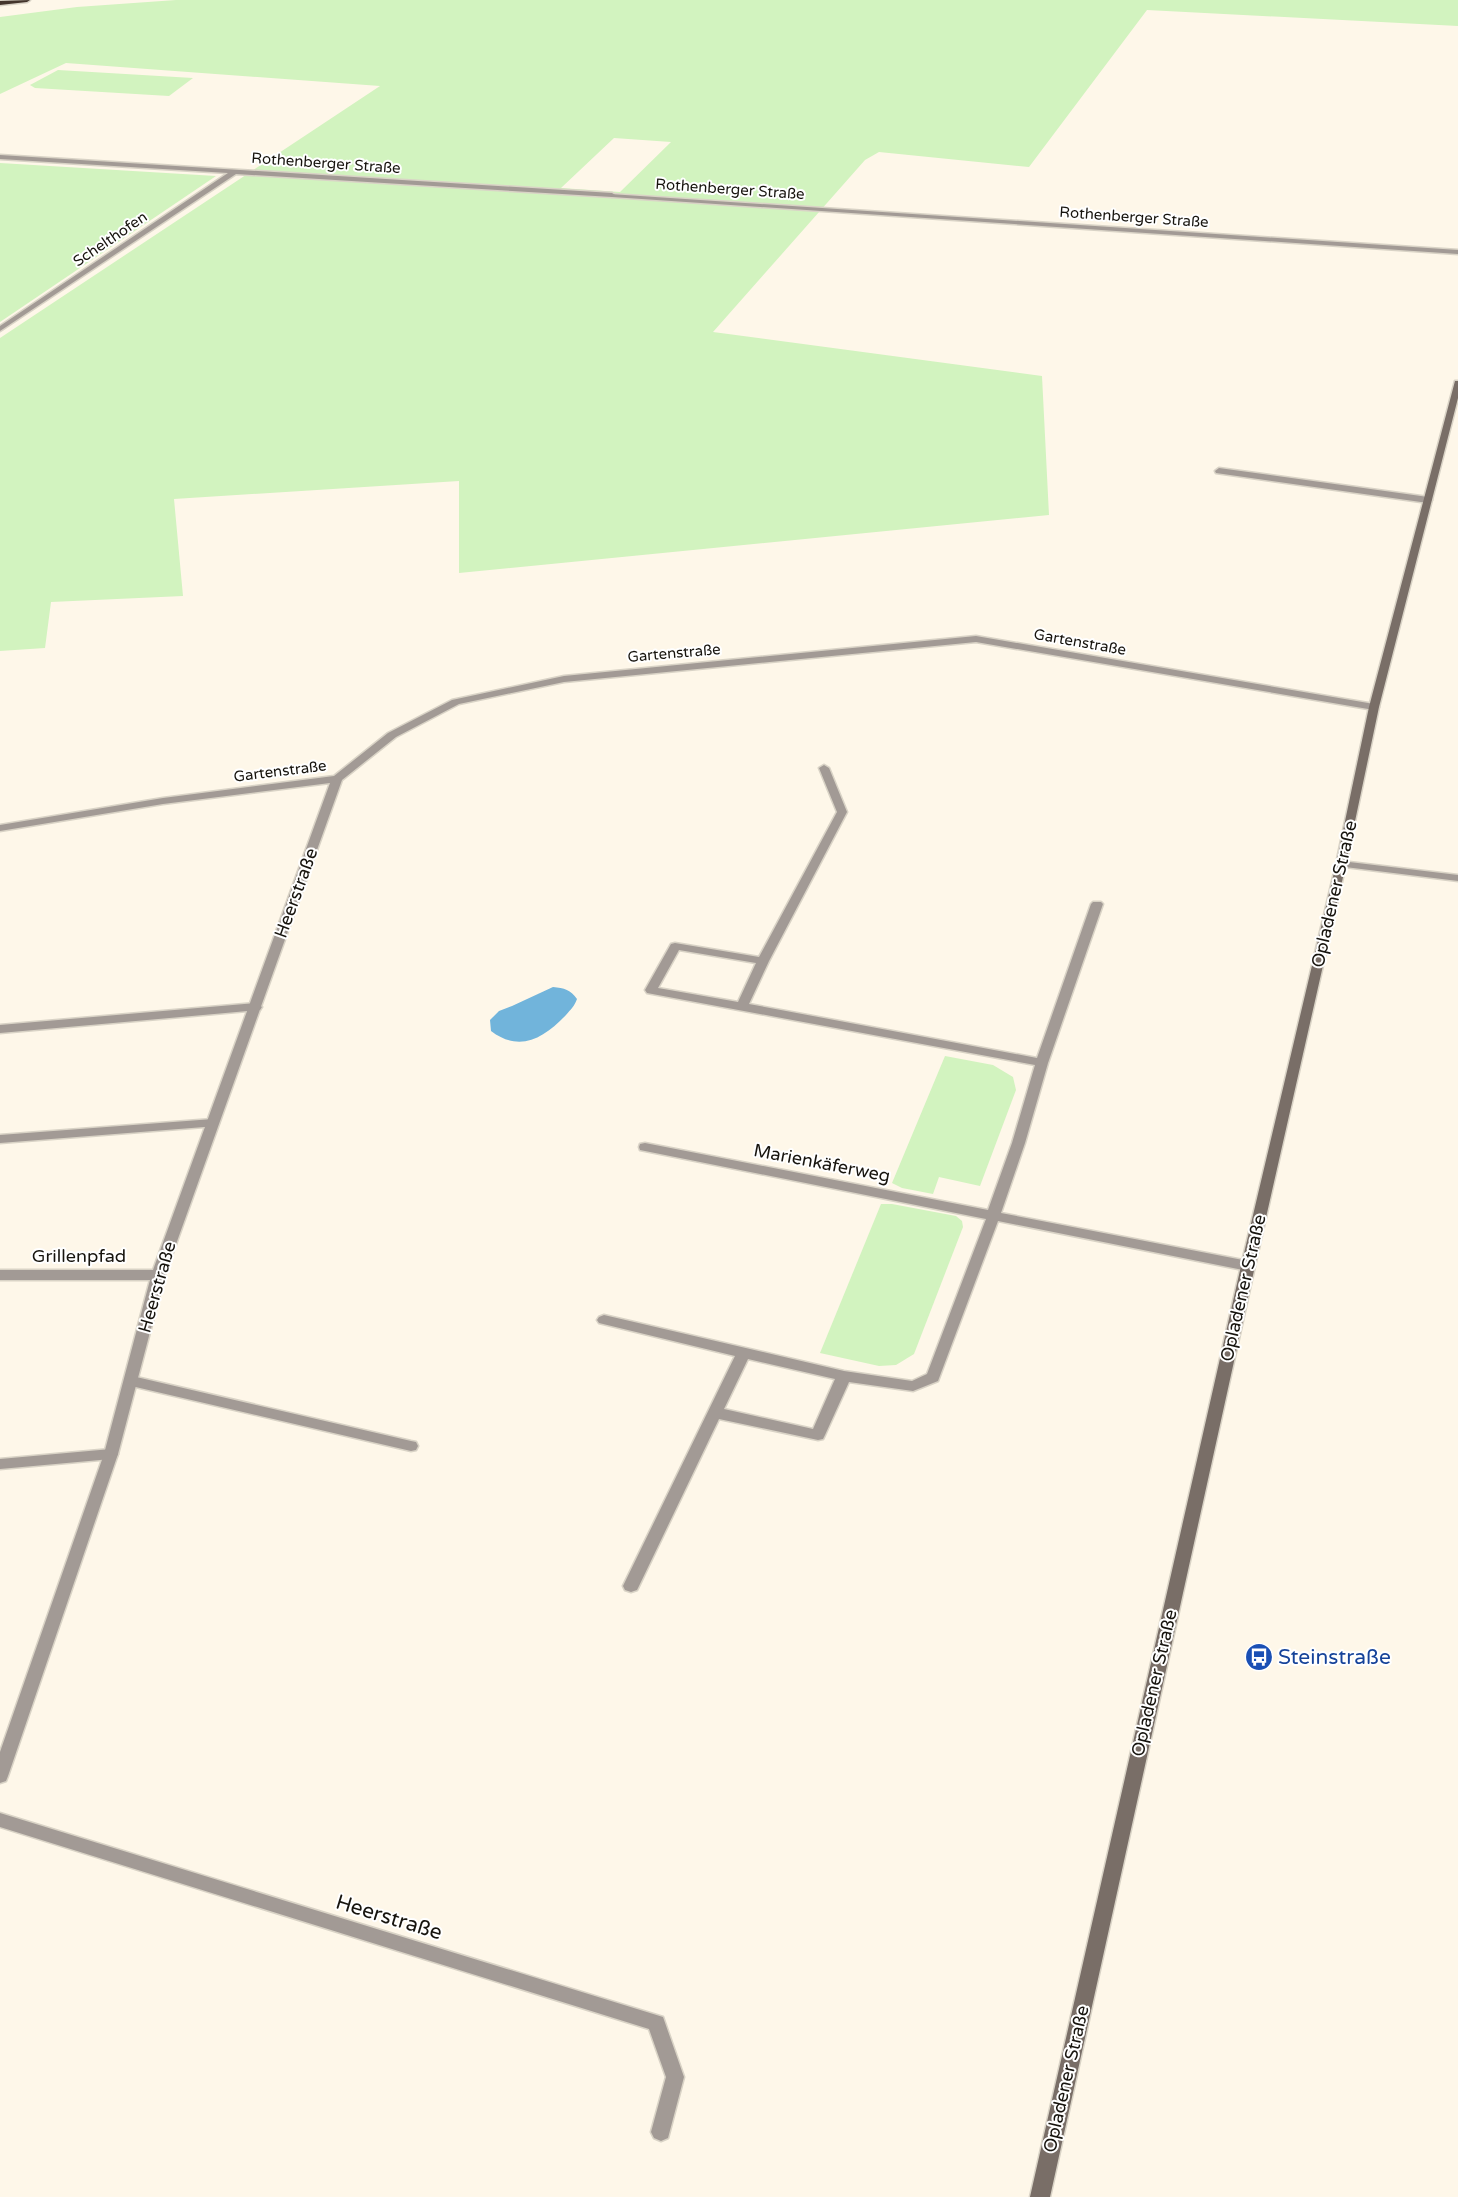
<svg xmlns="http://www.w3.org/2000/svg" width="1458" height="2197" font-family="'Varela Round',sans-serif">
<rect width="100%" height="100%" fill="#fef7e9"/>
<g fill="#d2f3bf" fill-rule="evenodd">
<path d="M176,0H1458V26L1147,10L1029,167L879,152L865,160L713,332L1042,376L1049,515L459,573V481L174,499L183,596L51,602L45,648L0,651V338L380,86L66,63L0,94V17L77,7ZM614,138L671,142L620,192L561,188Z"/>
<path d="M58,70L193,78L169,96L35,88L30,85Z"/>
<path d="M0,163L216,176L0,322Z"/>
<path d="M945,1056L993,1065L1013,1077L1016,1090L980,1186L939,1177L933,1194L902,1188L892,1183Z"/>
<path d="M881,1204H892L956,1216L962,1221L963,1227L914,1354L896,1365L879,1366L820,1353Z"/>
</g>
<path fill="#71b4db" d="M553,987C564,988 571,990 577,999C574,1007 571,1009 566,1015C544,1038 520,1053 491,1031L490,1020L499,1011L512,1006Z"/>
<g fill="none" stroke-linecap="round" stroke-linejoin="round">
<g stroke="#d9d3c6" stroke-width="3">
<g id="service">
<path d="M0,155L612,193L615,195L612,197L236,174L0,331V326L228,173L0,159Z"/>
<path d="M1219,468L1428,497L1432,500L1428,503L1216,473L1215,471Z"/>
<path d="M256,1003L262,1007L260,1010L0,1033V1025Z"/>
<path d="M213,1119L219,1123L217,1126L0,1143V1135Z"/>
<path d="M132,1376L411,1441L416,1442L418,1446L416,1450L411,1451L127,1385L125,1381L127,1377Z"/>
<path d="M111,1449L116,1450L118,1454L116,1458L111,1459L0,1469V1459Z"/>
</g>
</g>
<g stroke="#d9d3c6" stroke-width="3">
<g id="minor">
<path d="M610,194L1458,250V254L612,197L610,196Z"/>
<path d="M976,636L1374,704L1379,707L1374,710L976,642L564,682L459,704L396,737L342,780L165,1275L118,1454L8,1776L6,1781L0,1783V1752L104,1454L150,1280H0V1270H153L330,783L163,804L0,831V825L163,798L334,776L388,733L452,700L564,676Z"/>
<path d="M824,765L829,768L847,812L769,961L749,1004L1037,1058L1091,904L1093,902H1101L1103,904L1048,1063L1025,1143L1001,1213L1248,1261L1253,1263L1255,1266L1253,1269L1248,1271L998,1221L938,1381L913,1391L849,1382L825,1435L823,1439L818,1440L719,1419L639,1586L637,1590L631,1592L625,1590L623,1586L735,1356L599,1323L597,1320L599,1317L604,1315L844,1371L912,1381L927,1374L986,1219L645,1151L640,1150L639,1147L640,1144L645,1143L988,1210L1012,1143L1035,1065L647,993L645,990L671,944L675,943L759,957L837,812L819,768ZM679,950L756,963L738,1002L658,988ZM748,1359L835,1379L813,1429L724,1409Z"/>
<path d="M1341,861L1458,875V881L1337,866L1336,864L1337,862Z"/>
<path d="M0,1813L663,2017L684,2077L668,2138L661,2141L654,2138L651,2132L666,2077L649,2029L0,1827Z"/>
</g>
</g>
<g stroke="#d9d3c6" stroke-width="3">
<path id="secondary" d="M1455,381H1458V398L1379,707L1346,864L1255,1266L1050,2197H1030L1241,1266L1336,864L1369,707Z"/>
</g>
<g stroke="#d9d3c6" stroke-width="3">
<path id="motorway" d="M30,0L27,2L0,5V1Z"/>
</g>
<use href="#service" fill="#a29a95" fill-rule="evenodd"/>
<use href="#minor" fill="#a29a95" fill-rule="evenodd"/>
<use href="#secondary" fill="#796e67" fill-rule="evenodd"/>
<use href="#motorway" fill="#43352c" fill-rule="evenodd"/>
</g>
<defs>
<g id="bus-disc" transform="scale(1.4375)"><circle r="9.5" fill="#1a4fb4" stroke="#fff"/><path d="M-5-6H5V4H4V6H2V4H-2V6H-4V4H-5ZM-3.5-4V0h7V-4ZM-3.5 1.2v1.5H-2V1.2ZM2 1.2v1.5H3.5V1.2Z" fill="#fff"/></g>
</defs>
<g fill-rule="evenodd">
<use href="#bus-disc" x="1259" y="1657"/>
</g>
<g text-anchor="middle" stroke-width="4" stroke-linejoin="round" paint-order="stroke">
<g font-size="15" fill="#17140e" stroke="#fff">
<text transform="translate(326 163) rotate(4)" y="5">Rothenberger Straße</text>
<text transform="translate(730 189) rotate(4)" y="5">Rothenberger Straße</text>
<text transform="translate(1134 217) rotate(4)" y="5">Rothenberger Straße</text>
<text transform="translate(110 239) rotate(-34)" y="5">Schelthofen</text>
<text transform="translate(1080 642) rotate(10)" y="5">Gartenstraße</text>
<text transform="translate(674 653) rotate(-5)" y="5">Gartenstraße</text>
<text transform="translate(280 771) rotate(-7)" y="5">Gartenstraße</text>
</g>
<g font-size="18" fill="#17140e" stroke="#fff">
<text transform="translate(296 893) rotate(-70)" y="6">Heerstraße</text>
<text transform="translate(1334 894) rotate(-77)" y="6">Opladener Straße</text>
<text transform="translate(822 1163) rotate(11)" y="6">Marienkäferweg</text>
<text x="79" y="1262">Grillenpfad</text>
<text transform="translate(157 1287) rotate(-74)" y="6">Heerstraße</text>
<text transform="translate(1243 1288) rotate(-77)" y="6">Opladener Straße</text>
<text transform="translate(1154 1683) rotate(-77)" y="6">Opladener Straße</text>
<text transform="translate(1066 2079) rotate(-77)" y="6">Opladener Straße</text>
</g>
<g font-size="21" fill="#164399" stroke="#fff" text-anchor="start">
<text x="1278" y="1664">Steinstraße</text>
</g>
<g font-size="21" fill="#17140e" stroke="#fff">
<text transform="translate(389 1917) rotate(17)" y="7">Heerstraße</text>
</g>
</g>
</svg>
